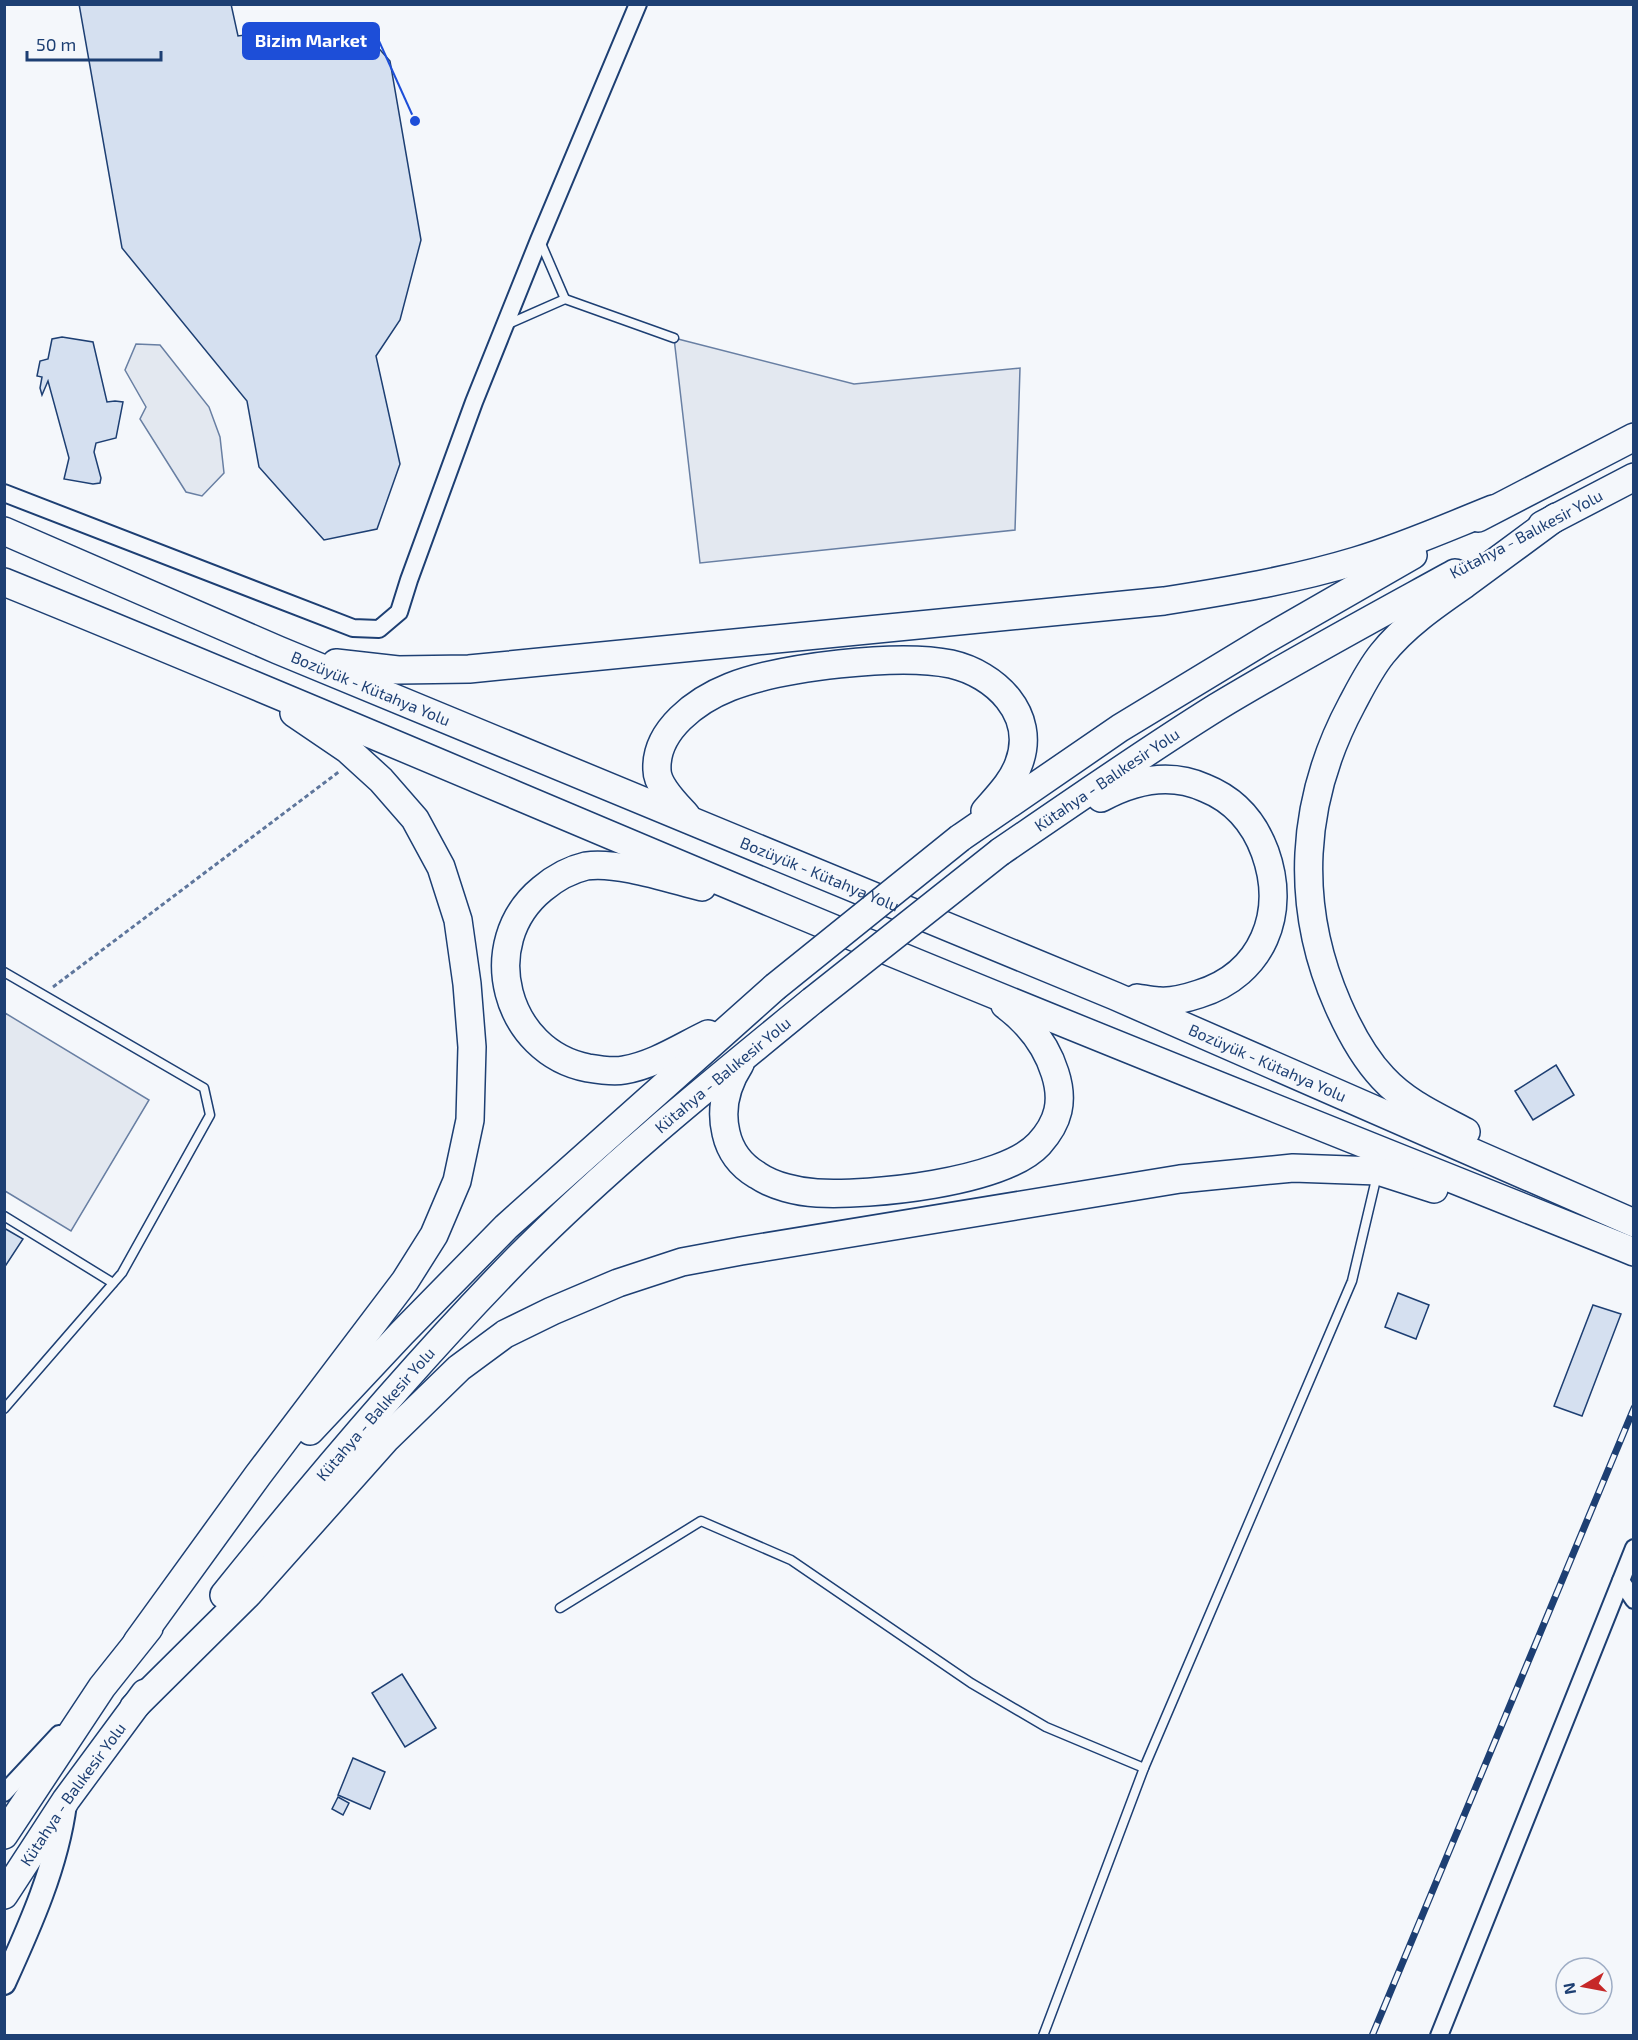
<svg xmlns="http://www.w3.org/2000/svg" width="1638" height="2040" font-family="'Exo 2',sans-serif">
<rect width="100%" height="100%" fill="#f4f7fb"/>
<g fill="#e3e8f0" stroke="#687fa3" stroke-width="1.5">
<path d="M674,338L854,384L1020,368L1015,530L700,563Z"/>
<path d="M136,344L160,345L209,407L220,437L224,473L202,496L186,492L140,419L146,407L125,370Z"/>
<path d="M5,1013L149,1100L71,1231L5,1191Z"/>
</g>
<g fill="#d5e0f0" stroke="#1d3f73" stroke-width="1.5">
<path d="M79,4H231L238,36L324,24L367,35L390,61L421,240L400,320L376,356L400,464L377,529L324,540L259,467L247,401L122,248Z"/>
<path d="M62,337L93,342L107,402L115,401L123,402L116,438L96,443L94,452L101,478L100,483L93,484L64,479L69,458L48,381L42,395L40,388L42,377L37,376L40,361L48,359L52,339Z"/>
<path d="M1556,1065L1574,1095L1533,1120L1515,1091Z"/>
<path d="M4,1228L23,1239L4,1268Z"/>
<path d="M1398,1293L1429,1305L1416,1339L1385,1327Z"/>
<path d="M1593,1305L1621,1314L1582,1416L1554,1406Z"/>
<path d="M402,1674L436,1728L405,1747L372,1693Z"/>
<path d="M353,1758L385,1772L370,1809L338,1795Z"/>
<path d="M338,1797L349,1803L343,1815L332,1809Z"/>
</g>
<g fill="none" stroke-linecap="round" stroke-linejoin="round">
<g stroke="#1d3f73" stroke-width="11">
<g id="service">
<path d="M540,241L565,299"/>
<path d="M506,325L565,299L674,338"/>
<path d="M4,972L204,1088L210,1115L122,1273L4,1409"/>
<path d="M4,1216L113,1283"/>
<path d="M560,1608L701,1521L791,1560L971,1683L1046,1727L1144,1768"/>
<path d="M1043,2036L1144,1768L1352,1281L1377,1175"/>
</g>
</g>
<g stroke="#1d3f73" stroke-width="20">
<g id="minor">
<path d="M4,493L353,628L379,629L399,612L409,580L474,402L539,240L638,4"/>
<path d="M1621,1581L1634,1600"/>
<path d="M4,1793L59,1734"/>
<path d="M1439,2036L1634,1548"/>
</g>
</g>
<g stroke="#1d3f73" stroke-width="26">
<path id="secondary" d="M4,1983C30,1926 57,1866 65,1804"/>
</g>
<g stroke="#1d3f73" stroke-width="30">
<g id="trunk">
<path d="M1478,518L1634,437"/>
<path d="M1542,525L1634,477"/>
<path id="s1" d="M4,531L278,650L1115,996L1634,1223"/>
<path d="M4,582C261,686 516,796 772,903C1058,1023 1346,1136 1634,1252"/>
<path d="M336,663L398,670L469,669L1164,601C1228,591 1293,580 1356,561C1403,547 1448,527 1493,509"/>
<path d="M1101,798C1134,780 1170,772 1205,788C1235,800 1254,822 1265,852C1287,913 1263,974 1199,994C1187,998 1172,1002 1159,1001C1152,1001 1144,999 1137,998"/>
<path d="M686,815C676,804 657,786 657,770C655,730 697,700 730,687C781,667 898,653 951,664C995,674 1037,714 1019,763C1013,781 998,796 985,811"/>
<path d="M960,838L1120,728L1265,640L1413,555"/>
<path id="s2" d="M1000,852C1072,803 1143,753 1217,707C1295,660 1375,617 1455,573"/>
<path d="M702,887C670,879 617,861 586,866C569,870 555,878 542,889C476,943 505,1052 588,1068C600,1070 613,1072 624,1070C654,1065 681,1047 708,1034"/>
<path d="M740,1064C727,1084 720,1108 726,1133C730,1151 740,1165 757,1175C773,1186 798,1192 817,1193C869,1196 1003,1183 1039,1144C1059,1122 1064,1101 1055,1073C1046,1044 1029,1023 1005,1005"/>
<path d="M1466,1132C1436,1116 1406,1103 1383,1078C1364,1058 1349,1030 1338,1005C1294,905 1300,801 1352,704C1361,687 1370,669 1382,654C1404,626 1436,604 1465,584C1495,562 1526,539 1556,517"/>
<path d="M310,1431L402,1333L506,1227L775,987"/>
<path id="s3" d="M224,1595C317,1479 414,1364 519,1257C609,1166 713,1082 812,1001"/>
<path d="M137,1642L258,1475L405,1281L434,1235L457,1181L470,1120L472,1047L467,984L458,920L441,867L415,819L381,780L347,749L294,713"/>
<path d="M134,1707L248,1594L386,1439L459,1368L505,1334L552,1311L618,1283L682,1262L741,1251L1180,1179L1293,1168L1378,1171L1434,1189"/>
<path d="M4,1835L102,1687L149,1628"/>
<path id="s4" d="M4,1895L66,1800L145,1693"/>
</g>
</g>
<path stroke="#5e769c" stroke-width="3" stroke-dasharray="4.5 3" stroke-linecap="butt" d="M53,987L340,771"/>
<use href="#service" stroke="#f4f7fb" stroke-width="8"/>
<use href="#minor" stroke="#f4f7fb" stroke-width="16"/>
<use href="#secondary" stroke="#f4f7fb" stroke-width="22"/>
<use href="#trunk" stroke="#f4f7fb" stroke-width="27"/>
<g stroke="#1d3f73" stroke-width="7">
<path id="rail" d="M1372,2036L1634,1408"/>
</g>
<use href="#rail" stroke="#f4f7fb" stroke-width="4.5" stroke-dasharray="14" stroke-linecap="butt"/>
<g stroke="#1d3f73" stroke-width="30" stroke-linecap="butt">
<g id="trunk-bridge">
<path d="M775,987L960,838"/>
<path d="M812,1001L1000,852"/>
</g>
</g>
<use href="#trunk-bridge" stroke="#f4f7fb" stroke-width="27"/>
</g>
<g text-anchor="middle" stroke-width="4.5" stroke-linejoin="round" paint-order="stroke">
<g font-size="16" fill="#1d3f73" stroke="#f4f7fb">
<text transform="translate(1526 534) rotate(-28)" y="6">Kütahya - Balıkesir Yolu</text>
<text dy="6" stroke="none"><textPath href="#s1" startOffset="399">Bozüyük - Kütahya Yolu</textPath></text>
<text dy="6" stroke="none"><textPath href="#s2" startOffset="129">Kütahya - Balıkesir Yolu</textPath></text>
<text dy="6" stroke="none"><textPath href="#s1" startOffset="885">Bozüyük - Kütahya Yolu</textPath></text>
<text dy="6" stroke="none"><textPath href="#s1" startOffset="1371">Bozüyük - Kütahya Yolu</textPath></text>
<text dy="6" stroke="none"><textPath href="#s3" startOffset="722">Kütahya - Balıkesir Yolu</textPath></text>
<text dy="6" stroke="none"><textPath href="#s3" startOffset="236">Kütahya - Balıkesir Yolu</textPath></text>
<text dy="6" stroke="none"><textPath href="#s4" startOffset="122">Kütahya - Balıkesir Yolu</textPath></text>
</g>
</g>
<path fill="none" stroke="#1d4ed8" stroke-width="2" d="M415 121L379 41"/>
<circle fill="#1d4ed8" stroke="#f4f7fb" stroke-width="2" cx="415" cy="121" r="6"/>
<rect fill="#1d4ed8" stroke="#1d4ed8" stroke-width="2" x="243" y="23" width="136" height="36" rx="6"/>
<g font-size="18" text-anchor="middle" font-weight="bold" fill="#fff">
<text x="311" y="47">Bizim Market</text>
</g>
<rect width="1638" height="2040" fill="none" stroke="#1d3f73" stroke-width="12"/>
<g transform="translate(1584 1986) rotate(260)"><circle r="28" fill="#f4f7fb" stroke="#9eadc5" stroke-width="1.5"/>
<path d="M0-4.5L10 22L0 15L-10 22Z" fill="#c62828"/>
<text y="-9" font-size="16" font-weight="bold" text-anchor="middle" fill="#1d3f73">N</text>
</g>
<path d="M27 51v9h134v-9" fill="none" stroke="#1d3f73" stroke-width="3"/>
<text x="36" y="51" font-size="18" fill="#1d3f73" stroke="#f4f7fb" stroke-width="4.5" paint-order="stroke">50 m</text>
</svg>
